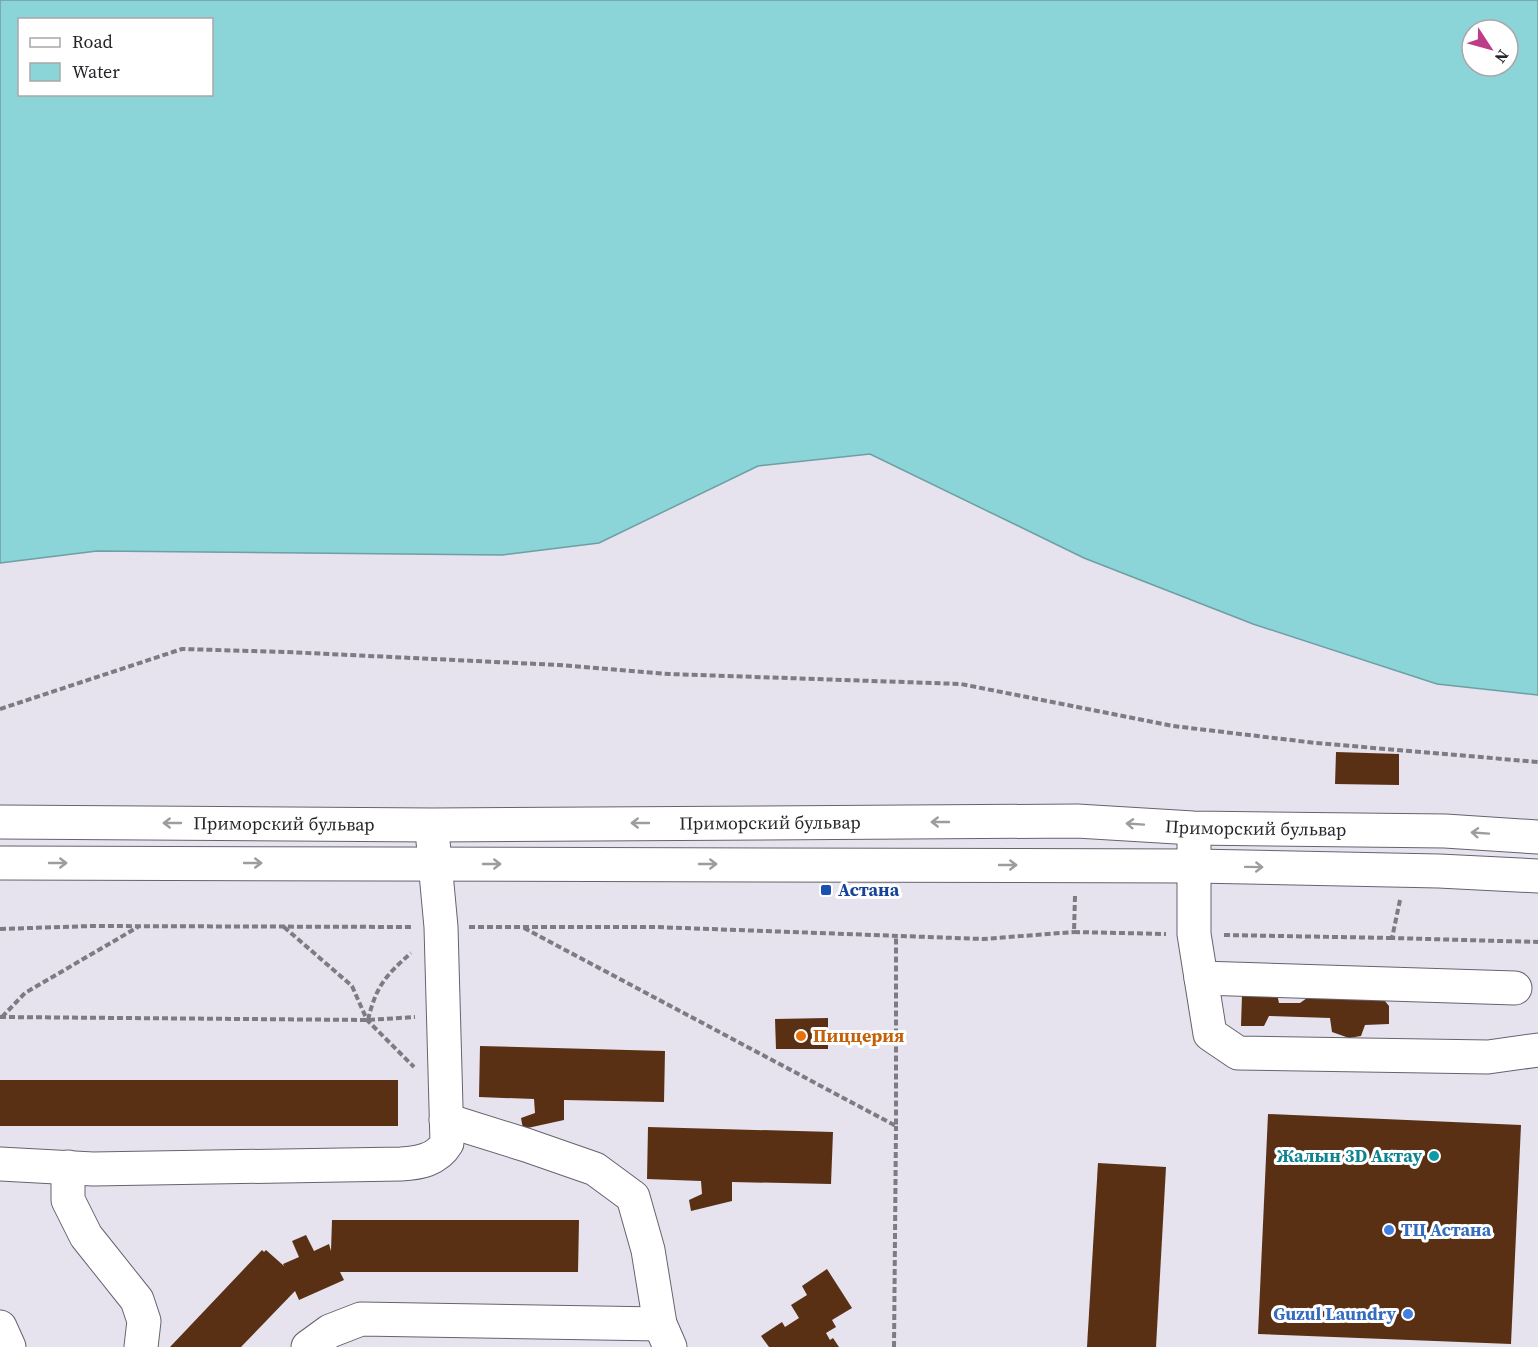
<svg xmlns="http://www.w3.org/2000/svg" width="1538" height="1347" font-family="'Source Serif 4',serif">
<rect width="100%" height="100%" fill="#e6e2ee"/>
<path fill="#8bd4d8" stroke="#6d9fa3" stroke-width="1.5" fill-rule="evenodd" d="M0,0H1538V695L1437,684L1253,624L1084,558L870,454L758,466L599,543L502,555L97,551L0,563ZM20,20H212V94H20ZM1472,30H1508V66H1472Z"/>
<g fill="#5a3015">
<path d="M1336,752L1399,754V785L1335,784Z"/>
<path d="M1277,994L1279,1003H1300L1307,998L1380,995L1389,1006V1024L1365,1025L1361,1036L1349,1038L1332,1032L1330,1018L1269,1016L1264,1026H1241L1242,995Z"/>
<path d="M828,1018V1049H776L775,1019Z"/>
<path d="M480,1046L665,1051L664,1102L564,1100V1120L523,1129L521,1118L535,1113L534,1099L479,1097Z"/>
<rect x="0" y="1080" width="398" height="46"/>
<path d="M1268,1114L1521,1125L1511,1344L1258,1334Z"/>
<path d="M648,1127L833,1132L831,1184L732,1182V1201L691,1211L689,1200L702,1194L701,1181L647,1179Z"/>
<path d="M1098,1163L1166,1167L1156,1347H1087Z"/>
<path d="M332,1220H579L578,1272H340L344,1280L299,1300L295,1291L241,1347H170L262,1250L264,1252L266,1250L284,1266L283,1264L299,1257L292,1241L306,1235L314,1251L329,1244L331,1251Z"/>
<path d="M827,1269L852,1308L832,1320L836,1327L826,1333L830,1340L833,1338L839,1347H769L761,1336L782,1322L785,1327L799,1318L791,1305L807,1295L802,1286Z"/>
</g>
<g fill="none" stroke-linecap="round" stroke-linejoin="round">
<g stroke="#67636e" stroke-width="35">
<g id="minor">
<path id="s1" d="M0,822L433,825L1077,821L1193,828L1445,831L1538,837"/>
<path d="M1194,845V934L1210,1034L1238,1053L1488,1057L1538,1050"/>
<path d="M0,863L1195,866L1439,871L1538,876"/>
<path d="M1201,978L1515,988"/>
<path d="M446,1120L526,1145L595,1169L633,1197L648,1250L660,1324L670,1347"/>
<path d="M0,1164L93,1169L401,1164C419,1163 437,1160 447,1143L441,927L433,841"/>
<path d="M68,1167V1200L86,1236L137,1300L144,1321L141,1347"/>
<path d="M0,1327L9,1347"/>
<path d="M308,1347L330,1331L361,1319L660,1324"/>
</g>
</g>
<g stroke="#7e7b83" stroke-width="4" stroke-dasharray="6 3" stroke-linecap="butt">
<path d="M0,709L182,649L287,652L559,665L669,674L961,684L1173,726L1316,743L1538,762"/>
<path d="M1075,896L1074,932L1166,934"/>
<path d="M1400,900L1392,938L1538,942"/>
<path d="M284,927L352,986L367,1020L414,1067"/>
<path d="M469,927H655L983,939L1074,932"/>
<path d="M524,928L896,1126V936"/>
<path d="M0,929L91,926L411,927"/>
<path d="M1224,935L1392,938"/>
<path d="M0,1017L367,1020L415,1017"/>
<path d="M2,1017L25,993L138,927"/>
<path d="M368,1020C376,986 386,975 411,953"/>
<path d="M894,1347L896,1126"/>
</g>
<use href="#minor" stroke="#fff" stroke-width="33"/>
</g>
<defs><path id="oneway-shaft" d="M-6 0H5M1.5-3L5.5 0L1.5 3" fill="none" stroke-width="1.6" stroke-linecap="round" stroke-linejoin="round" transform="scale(1.5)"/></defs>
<g stroke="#9d9c9e">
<use href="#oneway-shaft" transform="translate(940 822) rotate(180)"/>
<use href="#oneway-shaft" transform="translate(172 823) rotate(-180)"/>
<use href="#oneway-shaft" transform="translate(640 823) rotate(180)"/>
<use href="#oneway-shaft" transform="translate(1135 824) rotate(-176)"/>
<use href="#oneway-shaft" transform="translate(1480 833) rotate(-176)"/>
<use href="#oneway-shaft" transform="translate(58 863)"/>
<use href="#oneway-shaft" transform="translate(253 863)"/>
<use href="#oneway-shaft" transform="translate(492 864)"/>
<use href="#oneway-shaft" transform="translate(708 864)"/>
<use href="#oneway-shaft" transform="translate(1008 865)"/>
<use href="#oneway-shaft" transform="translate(1254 867) rotate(1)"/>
</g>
<rect fill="#1a4fb4" stroke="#fff" stroke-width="2" x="820" y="884" width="12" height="12" rx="3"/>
<circle fill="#e8710a" stroke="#fff" stroke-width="2" cx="801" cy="1036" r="6"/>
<circle fill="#0f9aa8" stroke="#fff" stroke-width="2" cx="1434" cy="1156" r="6"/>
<g fill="#3f7fe0" stroke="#fff" stroke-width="2">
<circle cx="1389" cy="1230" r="6"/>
<circle cx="1408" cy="1314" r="6"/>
</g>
<g text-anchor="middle" stroke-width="6" stroke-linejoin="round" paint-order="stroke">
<g font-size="18" fill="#262428" stroke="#fff">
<text dy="6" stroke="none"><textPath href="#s1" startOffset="770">Приморский бульвар</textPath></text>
<text dy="6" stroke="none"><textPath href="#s1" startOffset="284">Приморский бульвар</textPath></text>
<text dy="6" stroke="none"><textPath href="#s1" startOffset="1256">Приморский бульвар</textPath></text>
</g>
<g font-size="18" font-weight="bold" fill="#164399" stroke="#fff" text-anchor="start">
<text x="838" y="896">Астана</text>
</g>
<g font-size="18" font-weight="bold" fill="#c56008" stroke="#fff" text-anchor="start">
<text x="813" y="1042">Пиццерия</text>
</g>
<g font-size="18" font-weight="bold" fill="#0d838f" stroke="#fff" text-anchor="end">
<text x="1422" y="1162">Жалын 3D Актау</text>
</g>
<g font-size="18" font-weight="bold" fill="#366cbe" stroke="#fff" text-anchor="start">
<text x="1401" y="1236">ТЦ Астана</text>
<text x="1396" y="1320" text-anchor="end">Guzul Laundry</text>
</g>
</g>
<rect x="18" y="18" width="195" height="78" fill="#ffffff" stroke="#a8a7a9" stroke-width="1.5"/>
<rect x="30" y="38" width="30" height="9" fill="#ffffff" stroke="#a8a7a9" stroke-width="1.5"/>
<text x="72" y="48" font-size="18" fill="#262428">Road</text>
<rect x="30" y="63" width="30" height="18" fill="#8bd4d8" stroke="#a8a7a9" stroke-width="1.5"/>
<text x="72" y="78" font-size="18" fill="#262428">Water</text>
<g transform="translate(1490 48) rotate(126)"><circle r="28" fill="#ffffff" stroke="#a8a7a9" stroke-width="1.5"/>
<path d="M0-4.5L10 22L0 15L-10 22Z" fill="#bd3d89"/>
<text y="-9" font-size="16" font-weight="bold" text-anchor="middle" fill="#262428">N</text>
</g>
</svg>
